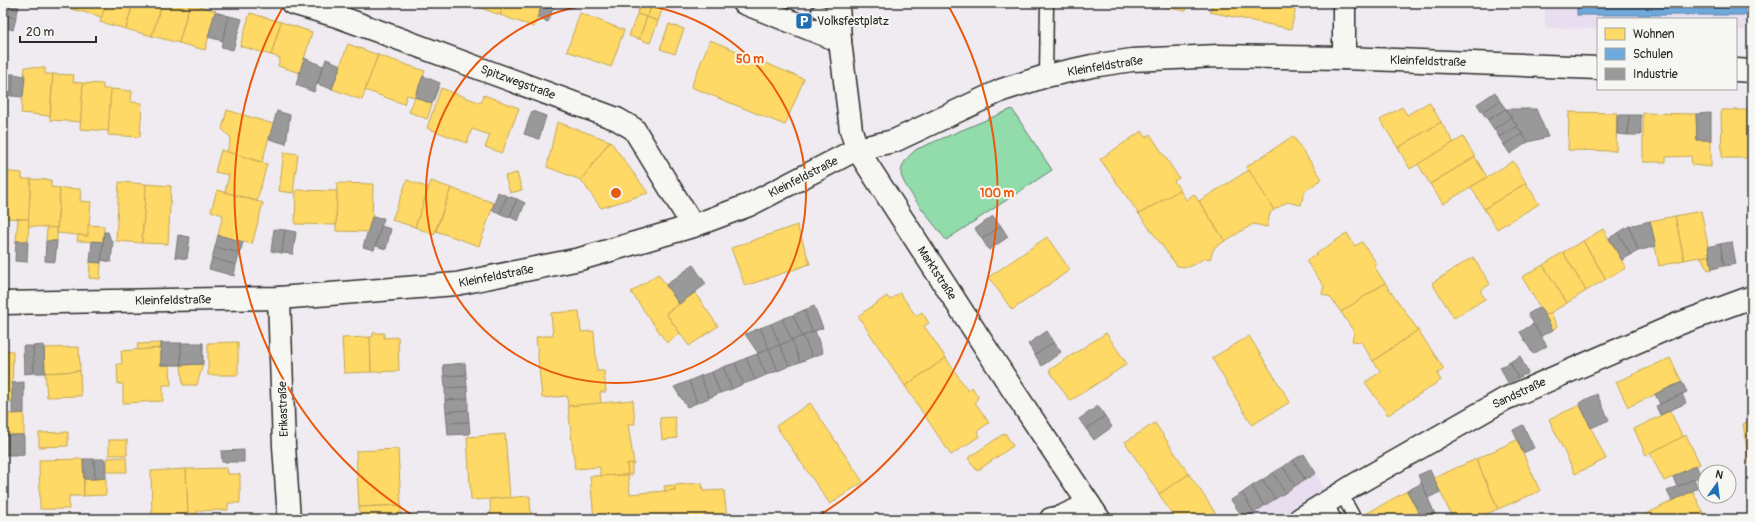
<svg xmlns="http://www.w3.org/2000/svg" width="1755" height="522" font-family="Pangolin,sans-serif">
<rect width="100%" height="100%" fill="#f0ebf1"/>
<filter id="ink" filterUnits="userSpaceOnUse"><feTurbulence type="fractalNoise" baseFrequency=".025" numOctaves="2"/><feDisplacementMap in="SourceGraphic" scale="8" xChannelSelector="R" yChannelSelector="G"/><feConvolveMatrix kernelMatrix="1 2 1 2 8 2 1 2 1" color-interpolation-filters="sRGB"/></filter>
<g filter="url(#ink)">
<g fill="#e9def0">
<path d="M1545,3H1752V30H1736V19H1598V29L1545,28Z"/>
<path d="M1304,454L1325,489L1279,519H1243L1231,500Z"/>
</g>
<path fill="#92dbab" stroke="#5e836b" d="M1012,109L1052,170L946,240C938,229 902,186 901,174C901,163 909,155 917,149Z"/>
<g fill="#ffd966" stroke="#bfa554">
<path d="M50,3H77L75,10Z"/>
<path d="M77,3H106L102,17L75,10Z"/>
<path d="M106,3H133L126,29L100,22Z"/>
<path d="M133,3H162L152,36L126,29Z"/>
<path d="M162,3H190L179,43L152,36Z"/>
<path d="M190,3L216,11L205,50L179,43Z"/>
<path d="M474,3H504L500,15L473,5Z"/>
<path d="M504,3H543L534,27L500,15Z"/>
<path d="M641,3H653L647,17L637,14Z"/>
<path d="M653,3H665L658,21L647,17Z"/>
<path d="M1145,3H1187L1186,11Z"/>
<path d="M1212,3H1297L1291,29L1210,12Z"/>
<path d="M1381,3H1417L1418,6L1381,7Z"/>
<path d="M250,13L281,22L271,55L240,46Z"/>
<path d="M580,13L624,30L611,67L567,51Z"/>
<path d="M637,14L647,17L639,39L629,36Z"/>
<path d="M647,17L658,21L650,43L639,39Z"/>
<path d="M281,22L312,32L300,73L278,66L280,58L271,55Z"/>
<path d="M669,24L684,29L675,54L660,49Z"/>
<path d="M710,40L804,79L785,125L691,87Z"/>
<path d="M348,44L378,55L362,100L332,89Z"/>
<path d="M378,55L425,71L415,97L407,95L404,104L365,90Z"/>
<path d="M25,67L45,68V74H53L50,116L21,113Z"/>
<path d="M53,74L74,75L73,82L83,83L81,122L50,120Z"/>
<path d="M83,83L103,84V89H111L109,131L80,129Z"/>
<path d="M441,88L481,103L484,95L519,108L502,153L485,147L490,135L472,129L467,143L427,128Z"/>
<path d="M111,89L132,91L131,102L142,103L140,137L108,135Z"/>
<path d="M415,97L432,104L427,119L409,112Z"/>
<path d="M1429,102L1441,122L1398,148L1380,120L1402,107L1407,115Z"/>
<path d="M227,110L273,124L262,162L227,152L231,138L222,129Z"/>
<path d="M1721,110H1752V158H1722Z"/>
<path d="M1569,112L1617,113L1616,151L1568,150Z"/>
<path d="M1643,113L1696,114L1697,140H1711V167L1692,165L1691,156L1666,157V162H1643Z"/>
<path d="M557,122L610,141L581,180L547,167Z"/>
<path d="M1441,122L1454,143L1410,169L1398,148Z"/>
<path d="M1142,131L1146,137L1150,134L1179,178L1174,181L1180,190L1139,214L1100,159Z"/>
<path d="M1293,136L1322,179L1304,192L1301,205L1287,202L1274,210L1246,167Z"/>
<path d="M1463,137L1475,157L1430,184L1418,164Z"/>
<path d="M610,141L648,193L601,208L581,180Z"/>
<path d="M221,150L267,164L257,201L225,192L229,175L215,172Z"/>
<path d="M284,152L298,154L293,193L279,191Z"/>
<path d="M1475,157L1487,177L1443,204L1430,184Z"/>
<path d="M1513,161L1526,183L1484,209L1471,187Z"/>
<path d="M1249,170L1274,210L1270,213L1267,227L1253,224L1225,241L1199,201Z"/>
<path d="M3,171L22,173V179H31L29,219L3,218Z"/>
<path d="M517,173L522,190L510,193L505,176Z"/>
<path d="M31,179L51,180V187L60,188L57,228L28,226Z"/>
<path d="M407,180L429,188L415,227L392,220Z"/>
<path d="M431,181L451,188L434,235L415,227Z"/>
<path d="M119,182L146,184L142,243L116,241Z"/>
<path d="M337,183L373,184L372,232L336,231Z"/>
<path d="M1526,183L1539,204L1497,229L1484,209Z"/>
<path d="M146,184L171,186L168,244L142,243Z"/>
<path d="M60,188L81,189L80,201L91,202L88,236L57,233Z"/>
<path d="M451,188L494,203L479,246L436,231Z"/>
<path d="M217,190L263,203L252,244L218,235L223,215L211,211Z"/>
<path d="M296,190L337,191L336,225L295,224Z"/>
<path d="M1180,190L1186,200L1194,194L1225,241L1214,248L1210,259L1205,258L1189,267L1177,266L1139,214Z"/>
<rect x="1749" y="203" width="3" height="39"/>
<path d="M1701,211L1710,255L1684,260L1675,216Z"/>
<path d="M1675,216L1684,260L1659,266L1650,221Z"/>
<path d="M18,219H29L28,241H16Z"/>
<path d="M88,225L104,226L103,242L77,241L78,235L88,236Z"/>
<path d="M797,225L810,264L745,286L731,248Z"/>
<path d="M47,227L57,228V241H46Z"/>
<path d="M1603,229L1626,268L1606,279L1583,241Z"/>
<path d="M1347,233L1355,246L1362,242L1377,264L1374,266L1385,283L1341,312L1330,297L1322,294L1324,286L1306,261Z"/>
<path d="M1047,237L1070,270L1012,310L989,277Z"/>
<path d="M1583,241L1606,279L1586,291L1563,252Z"/>
<path d="M1563,252L1586,291L1567,303L1543,265Z"/>
<path d="M1710,255L1712,269L1708,270L1701,257Z"/>
<path d="M1473,257L1490,284L1480,291L1485,299L1454,318L1432,283Z"/>
<path d="M90,262L101,263L100,279L89,278Z"/>
<path d="M1543,265L1567,303L1545,316L1522,277Z"/>
<path d="M658,274L679,304L666,313L680,333L667,343L631,292Z"/>
<path d="M1385,283L1418,330L1373,361L1361,342L1352,341L1354,332L1341,312Z"/>
<path d="M695,293L718,326L689,346L666,313Z"/>
<path d="M900,293L916,316L922,312L929,323L924,326L946,358L905,386L858,316L887,296L890,300Z"/>
<path d="M579,311L581,332L594,331L597,371H604L606,392H600L601,404L568,406L567,396L542,398L536,337L553,335L551,313Z"/>
<path d="M1551,313L1557,326L1553,330L1545,316Z"/>
<path d="M1418,330L1444,369L1437,374L1441,380L1388,415L1365,382L1381,372L1373,361Z"/>
<path d="M373,333H384V338L398,337L399,371L371,372L370,337H373Z"/>
<path d="M1106,333L1127,364L1070,401L1049,370Z"/>
<path d="M1249,336L1290,402L1252,425L1212,358Z"/>
<path d="M370,337L371,372L344,373L342,338Z"/>
<path d="M238,342V375H208V343Z"/>
<path d="M161,343V348L138,350L137,344Z"/>
<path d="M79,347L80,371L45,373L44,348Z"/>
<path d="M161,348V365H170L171,385H163V401L123,403V384H118L117,364H122L121,351Z"/>
<path d="M3,350L13,351L12,402H3Z"/>
<path d="M946,358L968,391L972,387L978,397L975,402L989,423L977,431L980,436L951,455L905,386Z"/>
<path d="M1670,358L1682,382L1628,407L1616,382Z"/>
<path d="M203,364L197,385H183L181,365Z"/>
<path d="M80,371L81,396L47,397L45,373Z"/>
<path d="M633,400L635,424H628L634,464H627L628,475L600,476V467L575,469L568,406Z"/>
<path d="M810,403L863,482L830,504L776,426Z"/>
<path d="M1580,405L1606,459L1575,474L1549,419Z"/>
<path d="M1670,411L1683,437L1646,455L1634,429Z"/>
<path d="M24,413V435H6L5,414Z"/>
<path d="M675,417L677,438L662,440L660,418Z"/>
<path d="M1751,422L1752,463L1749,464L1743,423Z"/>
<path d="M1155,423L1189,474L1159,494L1125,442Z"/>
<path d="M68,432V446L39,447V433Z"/>
<path d="M1005,433L1013,446L977,471L968,458Z"/>
<path d="M505,434L510,498L471,500L467,437Z"/>
<path d="M1686,435L1700,464L1664,481L1650,453Z"/>
<rect x="109" y="440" width="18" height="15"/>
<path d="M1517,440L1540,491L1498,509L1476,459Z"/>
<path d="M398,449L401,505L359,507L356,451Z"/>
<path d="M126,457L127,472H107V458Z"/>
<path d="M83,459L84,496H69V509H40L39,460Z"/>
<path d="M1476,459L1498,509L1475,519H1453L1434,478Z"/>
<path d="M632,463V475H628L627,464Z"/>
<path d="M227,468L228,474H240V503H228V510L197,511V517H188L186,469Z"/>
<path d="M186,469L188,517L152,518L151,471Z"/>
<path d="M1189,474L1207,500L1219,519H1175L1159,494Z"/>
<path d="M628,475L630,494L675,490L674,485L702,483L703,491L724,490L727,519H625L624,513L616,514V518L594,519L590,476Z"/>
<path d="M106,478V495L84,496V479Z"/>
<path d="M674,485L675,490L665,491L664,486Z"/>
<path d="M1407,491L1422,519H1367L1364,515Z"/>
<path d="M1693,491L1706,519H1636L1672,501Z"/>
<path d="M530,496L531,519H491L490,499Z"/>
<path d="M401,505V519H359V507Z"/>
</g>
<rect fill="#6fa8dc" stroke="#5b82a7" x="1577" y="3" width="175" height="12"/>
<g fill="#999" stroke="#787878">
<path d="M3,3L19,7L16,18L3,15Z"/>
<path d="M543,3H555L548,22L537,18Z"/>
<path d="M215,12L229,16L223,41L208,37Z"/>
<path d="M3,15L16,18L13,30L3,27Z"/>
<path d="M229,16L242,19L233,50L221,47Z"/>
<path d="M304,58L323,66L314,92L296,85Z"/>
<path d="M326,59L341,65L332,89L317,84Z"/>
<path d="M3,74H13L12,96L3,95Z"/>
<path d="M13,74L25,76L23,97L12,96Z"/>
<path d="M423,76L440,83L432,104L415,97Z"/>
<path d="M1495,92L1500,101L1482,112L1477,104Z"/>
<path d="M1500,101L1506,109L1488,120L1482,112Z"/>
<path d="M1506,109L1511,117L1494,129L1488,120Z"/>
<path d="M1506,109H1536L1548,137L1528,142Z"/>
<path d="M277,111L290,115L286,144L269,139Z"/>
<path d="M532,111L546,116L539,139L524,134Z"/>
<path d="M1711,113V140H1697L1696,114Z"/>
<path d="M1617,115H1629L1628,135L1617,134Z"/>
<path d="M1629,115H1641V135H1628Z"/>
<path d="M1511,117L1517,126L1499,137L1494,129Z"/>
<path d="M1517,126L1522,134L1504,145L1499,137Z"/>
<path d="M1522,134L1528,142L1510,154L1504,145Z"/>
<path d="M498,192L507,196L500,214L492,210Z"/>
<path d="M507,196L517,199L510,217L500,214Z"/>
<path d="M517,199L525,203L518,221L510,217Z"/>
<path d="M993,216L1001,226L982,239L975,229Z"/>
<path d="M372,217L384,218L374,250L363,247Z"/>
<path d="M1650,221L1656,246L1638,251L1629,226Z"/>
<path d="M381,226L391,229L386,249L376,246Z"/>
<path d="M1001,226L1008,237L989,250L982,239Z"/>
<path d="M1629,226L1638,251L1631,255L1618,233Z"/>
<path d="M274,229L285,230L282,253L271,251Z"/>
<path d="M285,230L296,232L293,254L282,253Z"/>
<path d="M104,232H108L111,241H113L111,262L101,260Z"/>
<path d="M1618,233L1631,255L1622,260L1609,238Z"/>
<path d="M178,235L190,237L187,259L175,257Z"/>
<path d="M218,235L243,242L240,253L215,247Z"/>
<path d="M16,241H28L27,262L15,261Z"/>
<path d="M46,241H57L55,262L45,261Z"/>
<path d="M92,241L103,242L101,263L90,262Z"/>
<path d="M1732,242L1736,264L1724,266L1720,244Z"/>
<path d="M1720,244L1724,266L1712,269L1708,247Z"/>
<path d="M215,247L240,253L236,265L212,258Z"/>
<path d="M212,258L236,265L234,276L209,269Z"/>
<path d="M693,265L706,284L679,304L666,285Z"/>
<path d="M814,306L823,328L812,332L804,310Z"/>
<path d="M1540,307L1553,330L1541,336L1528,314Z"/>
<path d="M804,310L812,332L802,336L793,315Z"/>
<path d="M793,315L802,336L792,340L782,319Z"/>
<path d="M782,319L792,340L780,345L771,324Z"/>
<path d="M771,324L780,345L769,349L760,328Z"/>
<path d="M1533,324L1547,346L1533,354L1520,332Z"/>
<path d="M760,328L769,349L758,353L745,334Z"/>
<path d="M815,331L823,353L812,357L803,336Z"/>
<path d="M1047,331L1054,342L1035,355L1028,344Z"/>
<path d="M803,336L812,357L800,362L792,340Z"/>
<path d="M792,340L800,362L789,366L780,345Z"/>
<path d="M1054,342L1061,352L1042,366L1035,355Z"/>
<rect x="161" y="343" width="20" height="22"/>
<path d="M181,343H203V364L181,365Z"/>
<path d="M44,345L45,373H34L33,346Z"/>
<path d="M780,345L789,366L778,371L769,349Z"/>
<path d="M23,346H33L34,373L24,374Z"/>
<path d="M769,349L778,371L766,375L757,354Z"/>
<path d="M757,354L766,375L755,380L746,358Z"/>
<path d="M1520,356L1528,373L1518,378L1510,362Z"/>
<path d="M746,358L755,380L743,384L735,363Z"/>
<path d="M1510,362L1518,378L1508,383L1500,367Z"/>
<path d="M465,363L466,375L444,376L443,365Z"/>
<path d="M735,363L743,384L732,389L723,367Z"/>
<path d="M723,367L732,389L720,393L712,372Z"/>
<path d="M712,372L720,393L709,398L700,376Z"/>
<path d="M466,375L467,387L445,388L444,376Z"/>
<path d="M700,376L709,398L697,403L689,381Z"/>
<path d="M689,381L697,403L687,407L674,387Z"/>
<path d="M24,382V413L12,414V383Z"/>
<path d="M1682,382L1687,392L1660,404L1655,394Z"/>
<path d="M467,387L468,399L445,400V388Z"/>
<path d="M1597,394L1609,420L1591,428L1579,403Z"/>
<path d="M1682,394L1686,403L1660,415L1656,406Z"/>
<path d="M1748,398H1752V422H1751Z"/>
<path d="M468,399V410L446,412L445,400Z"/>
<path d="M1098,406L1105,416L1086,429L1079,419Z"/>
<path d="M468,410L469,422L447,423L446,412Z"/>
<path d="M1105,416L1112,427L1094,440L1086,429Z"/>
<path d="M469,422L470,434L448,435L447,423Z"/>
<path d="M1523,425L1534,448L1523,453L1513,430Z"/>
<rect x="3" y="435" width="21" height="20"/>
<path d="M244,450V462H222L221,451Z"/>
<path d="M1304,454L1316,473L1305,480L1293,460Z"/>
<path d="M83,459H94L95,479H84Z"/>
<path d="M94,459H105L106,478L95,479Z"/>
<path d="M1293,460L1305,480L1295,486L1283,467Z"/>
<path d="M1696,465L1701,476L1677,487L1673,477Z"/>
<path d="M1283,467L1295,486L1285,493L1273,473Z"/>
<path d="M1430,470L1440,492L1428,498L1418,475Z"/>
<path d="M1273,473L1285,493L1275,499L1262,480Z"/>
<path d="M1694,479L1698,488L1672,501L1667,491Z"/>
<path d="M1262,480L1275,499L1264,506L1252,486Z"/>
<path d="M1422,483L1428,498L1437,519H1422L1407,491Z"/>
<path d="M1252,486L1264,506L1254,513L1242,493Z"/>
<path d="M1242,493L1254,513L1244,519L1231,500Z"/>
<path d="M249,516V519H226V517Z"/>
</g>
<g fill="none" stroke-linecap="round" stroke-linejoin="round">
<g stroke="#2b2b2b" stroke-width="15">
<g id="service">
<path d="M818,11L839,18"/>
<path d="M1046,76L1047,3"/>
<path d="M1341,493L1355,519"/>
<path d="M1326,502L1335,519"/>
</g>
</g>
<g stroke="#2b2b2b" stroke-width="25">
<g id="minor">
<path d="M292,3L337,16L617,119L634,129L693,226"/>
<path d="M744,3L840,41"/>
<path d="M838,3L840,41L851,130L857,149L1013,390L1099,519"/>
<path d="M1344,3V58"/>
<path d="M1736,70L1752,71"/>
<path d="M279,298L284,446L289,519"/>
<path d="M3,303L279,298L456,284L580,259L693,226L749,205L857,149L894,141L1002,90L1046,76L1092,66L1132,60L1218,56L1344,58L1598,68"/>
<path d="M1051,519L1061,517L1089,504"/>
<path d="M1300,519L1356,484L1505,399L1678,324L1752,297"/>
</g>
</g>
<use href="#service" stroke="#f6f6f2" stroke-width="12"/>
<use href="#minor" stroke="#f6f6f2" stroke-width="22"/>
</g>
</g>
<g fill="none" stroke="#e8590c" stroke-width="2">
<path d="M618 3A190 190 0 1 1 614 3"/>
<path d="M417 518A381 381 0 0 1 284 5M948 5A381 381 0 0 1 815 518"/>
</g>
<defs>
<g id="parking-square" transform="scale(0.9)"><rect x="-9" y="-9" width="18" height="18" rx="4" fill="#1f6fb2" stroke="#f6f6f2"/><path d="M-3.5-5.5H1a3.5 3.5 0 0 1 0 7H-1V5.5H-3.5ZM-1-3.4V-.6H.8a1.4 1.4 0 0 0 0-2.8Z" fill="#fff"/></g>
</defs>
<g fill-rule="evenodd">
<use href="#parking-square" x="804" y="21"/>
</g>
<g text-anchor="middle" stroke-width="4" stroke-linejoin="round" paint-order="stroke">
<g font-size="12" fill="#2b2b2b" stroke="#f6f6f2" text-anchor="start">
<text x="817" y="25">Volksfestplatz</text>
</g>
<g font-size="12" fill="#2b2b2b" stroke="#f6f6f2">
<text transform="translate(1428 61) rotate(2)" y="4">Kleinfeldstraße</text>
<text transform="translate(1105 66) rotate(-9)" y="4">Kleinfeldstraße</text>
<text transform="translate(518 82) rotate(20)" y="4">Spitzwegstraße</text>
<text transform="translate(803 177) rotate(-27)" y="4">Kleinfeldstraße</text>
<text transform="translate(937 273) rotate(57)" y="4">Marktstraße</text>
<text transform="translate(496 276) rotate(-11)" y="4">Kleinfeldstraße</text>
<text transform="translate(173 300) rotate(-1)" y="4">Kleinfeldstraße</text>
<text transform="translate(1519 393) rotate(-25)" y="4">Sandstraße</text>
<text transform="translate(283 409) rotate(-92)" y="4">Erikastraße</text>
</g>
</g>
<circle cx="616" cy="193" r="6" fill="#e8590c" stroke="#f6f6f2" stroke-width="2"/>
<g font-size="12" text-anchor="middle" font-weight="bold" fill="#e8590c" stroke="#f6f6f2" stroke-width="4" stroke-linejoin="round" paint-order="stroke">
<text x="750" y="63">50 m</text>
<text x="997" y="197">100 m</text>
</g>
<rect width="1755" height="522" fill="none" stroke="#f6f6f2" stroke-width="16"/>
<rect x="8" y="8" width="1739" height="506" fill="none" stroke="#2b2b2b" stroke-width="1.5" filter="url(#ink)"/>
<rect x="1597" y="18" width="140" height="72" fill="#f6f6f2" stroke="#a5a5a2"/>
<rect x="1605" y="28" width="20" height="12" fill="#ffd966" stroke="#a5a5a2"/>
<text x="1633" y="38" font-size="12" fill="#2b2b2b">Wohnen</text>
<rect x="1605" y="48" width="20" height="12" fill="#6fa8dc" stroke="#a5a5a2"/>
<text x="1633" y="58" font-size="12" fill="#2b2b2b">Schulen</text>
<rect x="1605" y="68" width="20" height="12" fill="#999999" stroke="#a5a5a2"/>
<text x="1633" y="78" font-size="12" fill="#2b2b2b">Industrie</text>
<g transform="translate(1717 484) rotate(14)"><circle r="19" fill="#f6f6f2" stroke="#a5a5a2"/>
<path d="M0-3L7 15L0 10L-7 15Z" fill="#1f6fb2"/>
<text y="-6" font-size="11" font-weight="bold" text-anchor="middle" fill="#2b2b2b">N</text>
</g>
<path d="M20 36v6h76v-6" fill="none" stroke="#2b2b2b" stroke-width="2"/>
<text x="26" y="36" font-size="12" fill="#2b2b2b" stroke="#f6f6f2" stroke-width="3" paint-order="stroke">20 m</text>
</svg>
